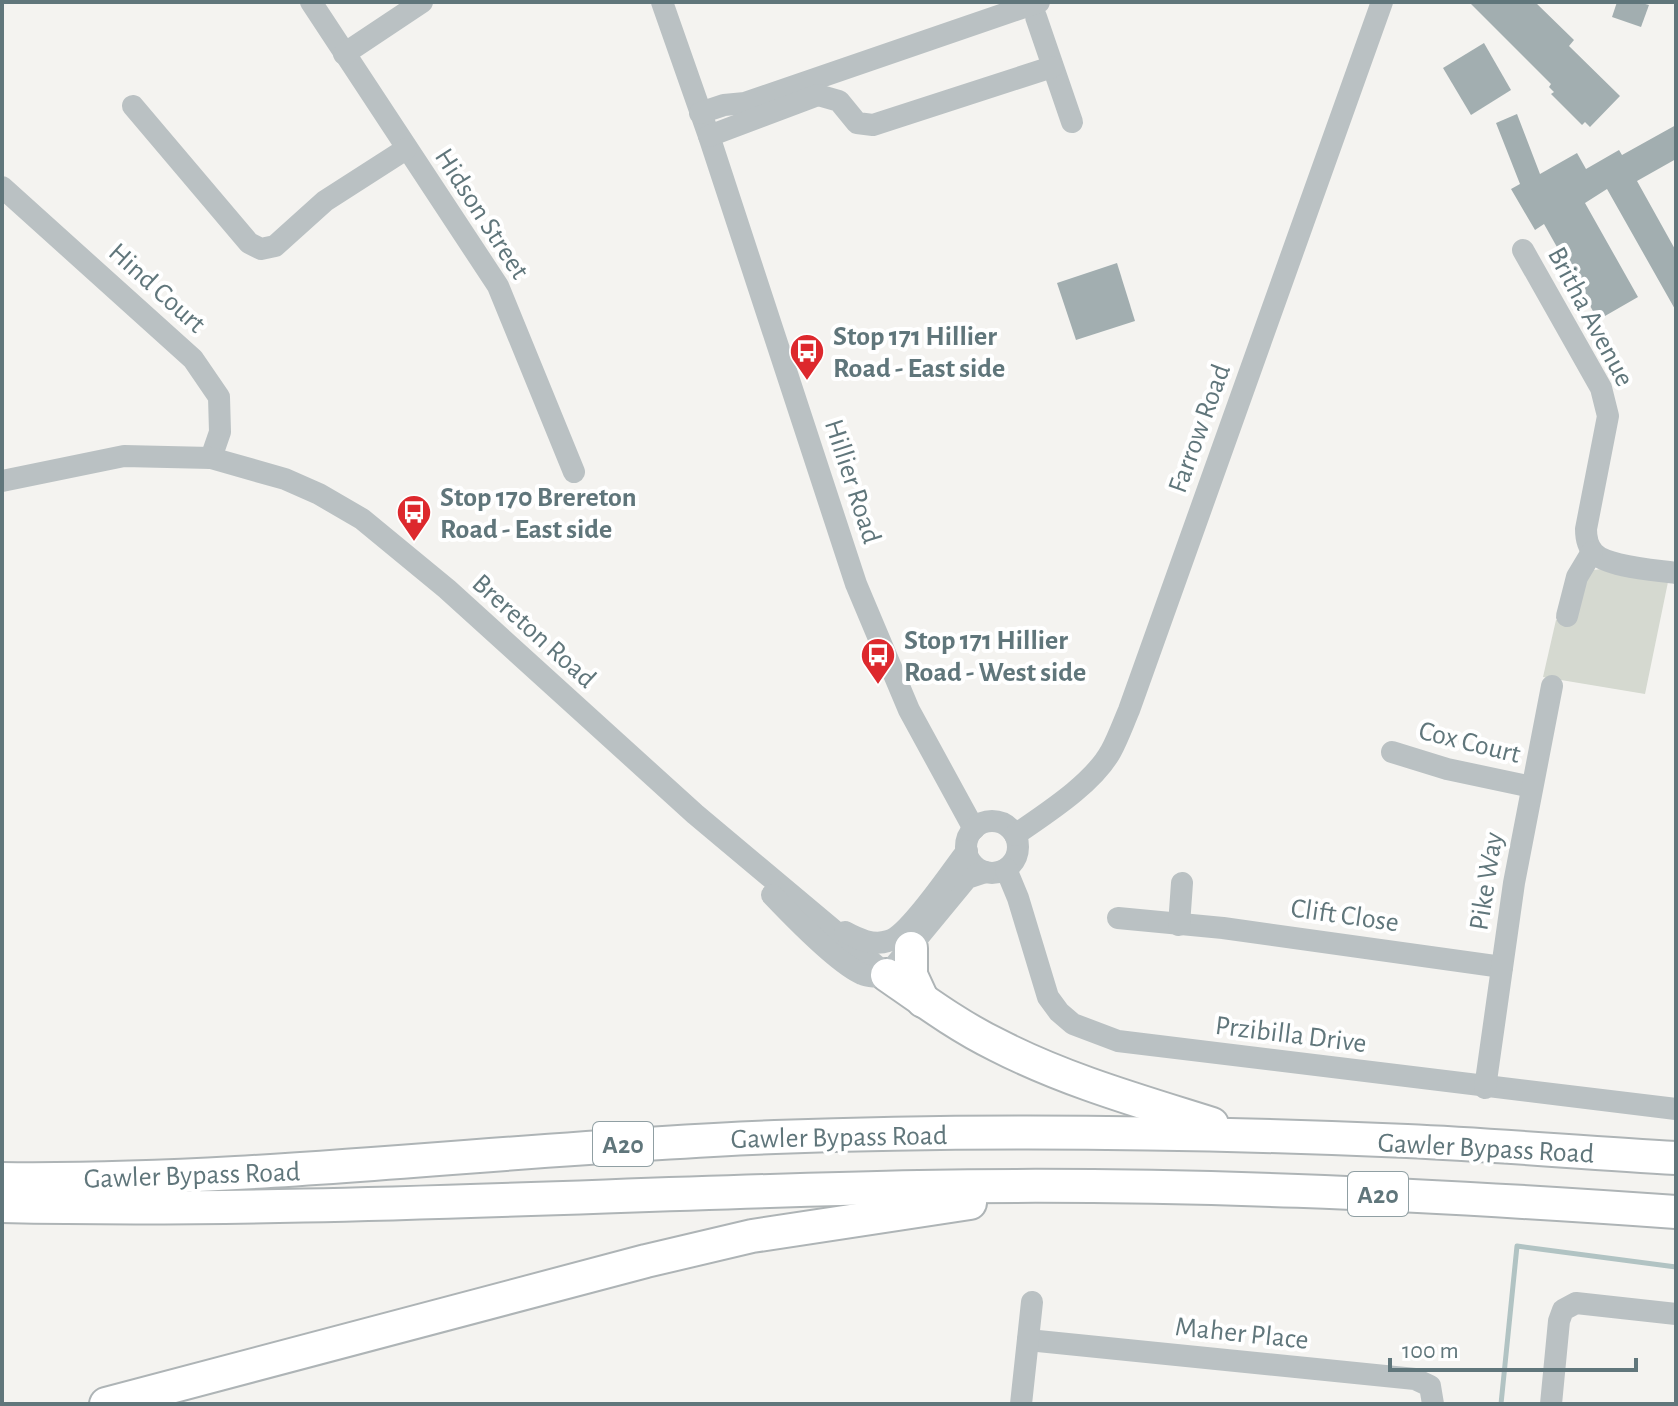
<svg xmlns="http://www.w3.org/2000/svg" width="1678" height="1406" font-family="'Alegreya Sans',sans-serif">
<rect width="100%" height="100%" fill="#f4f3f0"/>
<path fill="#d5d9d0" d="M1602,569L1668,582L1645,694L1543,677L1556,620L1575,623L1583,584L1593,570Z"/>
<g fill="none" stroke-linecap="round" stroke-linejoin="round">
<path stroke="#b1c3c3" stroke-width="5" d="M1501,1404L1517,1246L1676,1267"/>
</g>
<g fill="#a2aeb0">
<path d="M1469,2H1535L1574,40L1569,46L1620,96L1590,127L1585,122L1582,125L1551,94L1554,92L1549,87L1551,84Z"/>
<path d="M1617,2H1638L1649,5L1641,27L1612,17Z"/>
<path d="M1484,43L1511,90L1471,115L1443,68Z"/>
<path d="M1517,114L1540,174L1577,153L1586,169L1619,150L1622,155L1676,125V159L1637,181L1676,251V311L1607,189L1585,203L1638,297L1598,320L1544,224L1535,230L1511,189L1520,184L1496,123Z"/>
<path d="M1117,263L1135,321L1076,340L1057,283Z"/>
</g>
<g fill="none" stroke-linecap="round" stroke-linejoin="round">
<g stroke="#aeb4b6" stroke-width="36">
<g id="highway">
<path d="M911,948V975L923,1001"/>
<path d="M887,975C923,1000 958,1026 997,1045C1065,1080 1139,1101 1212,1124"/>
<path d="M2,1179C261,1182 517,1147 775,1137C986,1129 1197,1132 1407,1141C1497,1145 1586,1153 1676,1158"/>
<path d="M2,1206C308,1213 613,1193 919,1187C1171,1182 1424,1194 1676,1212"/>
<path d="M106,1404L646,1261L752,1236L970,1203"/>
</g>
</g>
<g stroke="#bac1c3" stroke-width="22">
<path d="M311,2L498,286L574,472"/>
<path d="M662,2L709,136L856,584L909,710L974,829"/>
<path d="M1036,17L1072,122"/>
<path d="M344,54L422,2"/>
<path d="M133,106L249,243L261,249L275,246L325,201L406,149"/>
<path d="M700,113L724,105L745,103L1039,2"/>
<path d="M709,136L818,95L839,101L857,123L873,125L1052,67"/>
<path d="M2,187L193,359L219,397L220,432L211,458"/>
<path d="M1523,250L1601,388L1608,416L1586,529C1586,538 1588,547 1594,553C1607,567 1656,570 1676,573"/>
<path d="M2,481L124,456L211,458L285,479L319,494L362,519L447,589L695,814L887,975"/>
<path d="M1567,616L1577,577L1592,552"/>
<path d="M1392,752L1447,769L1532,787"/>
<circle cx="992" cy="847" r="26"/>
<path d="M1015,835C1045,814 1093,784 1111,751C1118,738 1123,724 1129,710L1382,2"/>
<path d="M1006,869L1018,898L1048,997L1059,1012L1073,1024L1118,1041L1676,1109"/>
<path d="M772,895C791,915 838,964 862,974C870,978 879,976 887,975L967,878L985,872"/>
<path d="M1118,918L1223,928L1502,967"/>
<path d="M1179,925L1182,883"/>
<path d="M845,932C858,939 873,946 888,941C909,936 951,871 967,851"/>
<path d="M1485,1088L1514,883L1552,686"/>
<path d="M1028,1340L1415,1379L1430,1386L1433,1404"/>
<path d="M1021,1404L1032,1302"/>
<path d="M1551,1404L1559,1321L1563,1310L1576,1303L1676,1314"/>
</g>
<use href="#highway" stroke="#fff" stroke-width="32"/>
</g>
<defs>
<g id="bus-pin" transform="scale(1.8)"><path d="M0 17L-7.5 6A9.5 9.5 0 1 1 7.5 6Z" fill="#dd282d" stroke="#fff"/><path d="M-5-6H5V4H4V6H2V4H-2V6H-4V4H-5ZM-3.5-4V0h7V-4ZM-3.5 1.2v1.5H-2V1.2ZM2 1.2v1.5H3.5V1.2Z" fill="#fff"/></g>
</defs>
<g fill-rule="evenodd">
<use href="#bus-pin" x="807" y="351"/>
<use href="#bus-pin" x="414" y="512"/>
<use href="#bus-pin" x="878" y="655"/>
</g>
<g text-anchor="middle" stroke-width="8" stroke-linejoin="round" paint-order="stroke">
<g fill="#fff" stroke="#909fa3" stroke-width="2">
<rect x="593" y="1122" width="60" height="44" rx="6"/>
<rect x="1348" y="1172" width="60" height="44" rx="6"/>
</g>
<g font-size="26" font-weight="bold" fill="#60767b">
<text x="623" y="1153">A20</text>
<text x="1378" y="1203">A20</text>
</g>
<g font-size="28" fill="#60767b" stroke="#fff">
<text transform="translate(483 213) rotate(57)" y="10">Hidson Street</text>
<text transform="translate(158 287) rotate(42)" y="10">Hind Court</text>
<text transform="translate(1592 316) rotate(62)" y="10">Britha Avenue</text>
<text transform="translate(1198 428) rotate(-70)" y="10">Farrow Road</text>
<text transform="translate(854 481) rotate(72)" y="10">Hillier Road</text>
<text transform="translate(535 630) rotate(42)" y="10">Brereton Road</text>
<text transform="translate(1470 741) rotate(14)" y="10">Cox Court</text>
<text transform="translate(1485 881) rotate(-81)" y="10">Pike Way</text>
<text transform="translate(1345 914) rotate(8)" y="10">Clift Close</text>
<text transform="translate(1291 1033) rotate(7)" y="10">Przibilla Drive</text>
<text transform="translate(839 1136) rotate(-1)" y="10">Gawler Bypass Road</text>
<text transform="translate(1486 1147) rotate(3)" y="10">Gawler Bypass Road</text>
<text transform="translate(192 1174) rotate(-2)" y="10">Gawler Bypass Road</text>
<text transform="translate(1242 1332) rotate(6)" y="10">Maher Place</text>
</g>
<g font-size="28" font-weight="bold" fill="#60767b" stroke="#fff" text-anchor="start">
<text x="833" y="345">Stop 171 Hillier<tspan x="833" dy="32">Road - East side</tspan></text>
<text x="440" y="506">Stop 170 Brereton<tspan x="440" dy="32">Road - East side</tspan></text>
<text x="904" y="649">Stop 171 Hillier<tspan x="904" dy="32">Road - West side</tspan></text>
</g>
</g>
<rect width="1678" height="1406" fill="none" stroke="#60767b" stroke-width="8"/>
<path d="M1390 1358v12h246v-12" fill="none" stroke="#60767b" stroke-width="4"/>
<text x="1402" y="1358" font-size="24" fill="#60767b" stroke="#ffffff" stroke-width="6" paint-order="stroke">100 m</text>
</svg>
